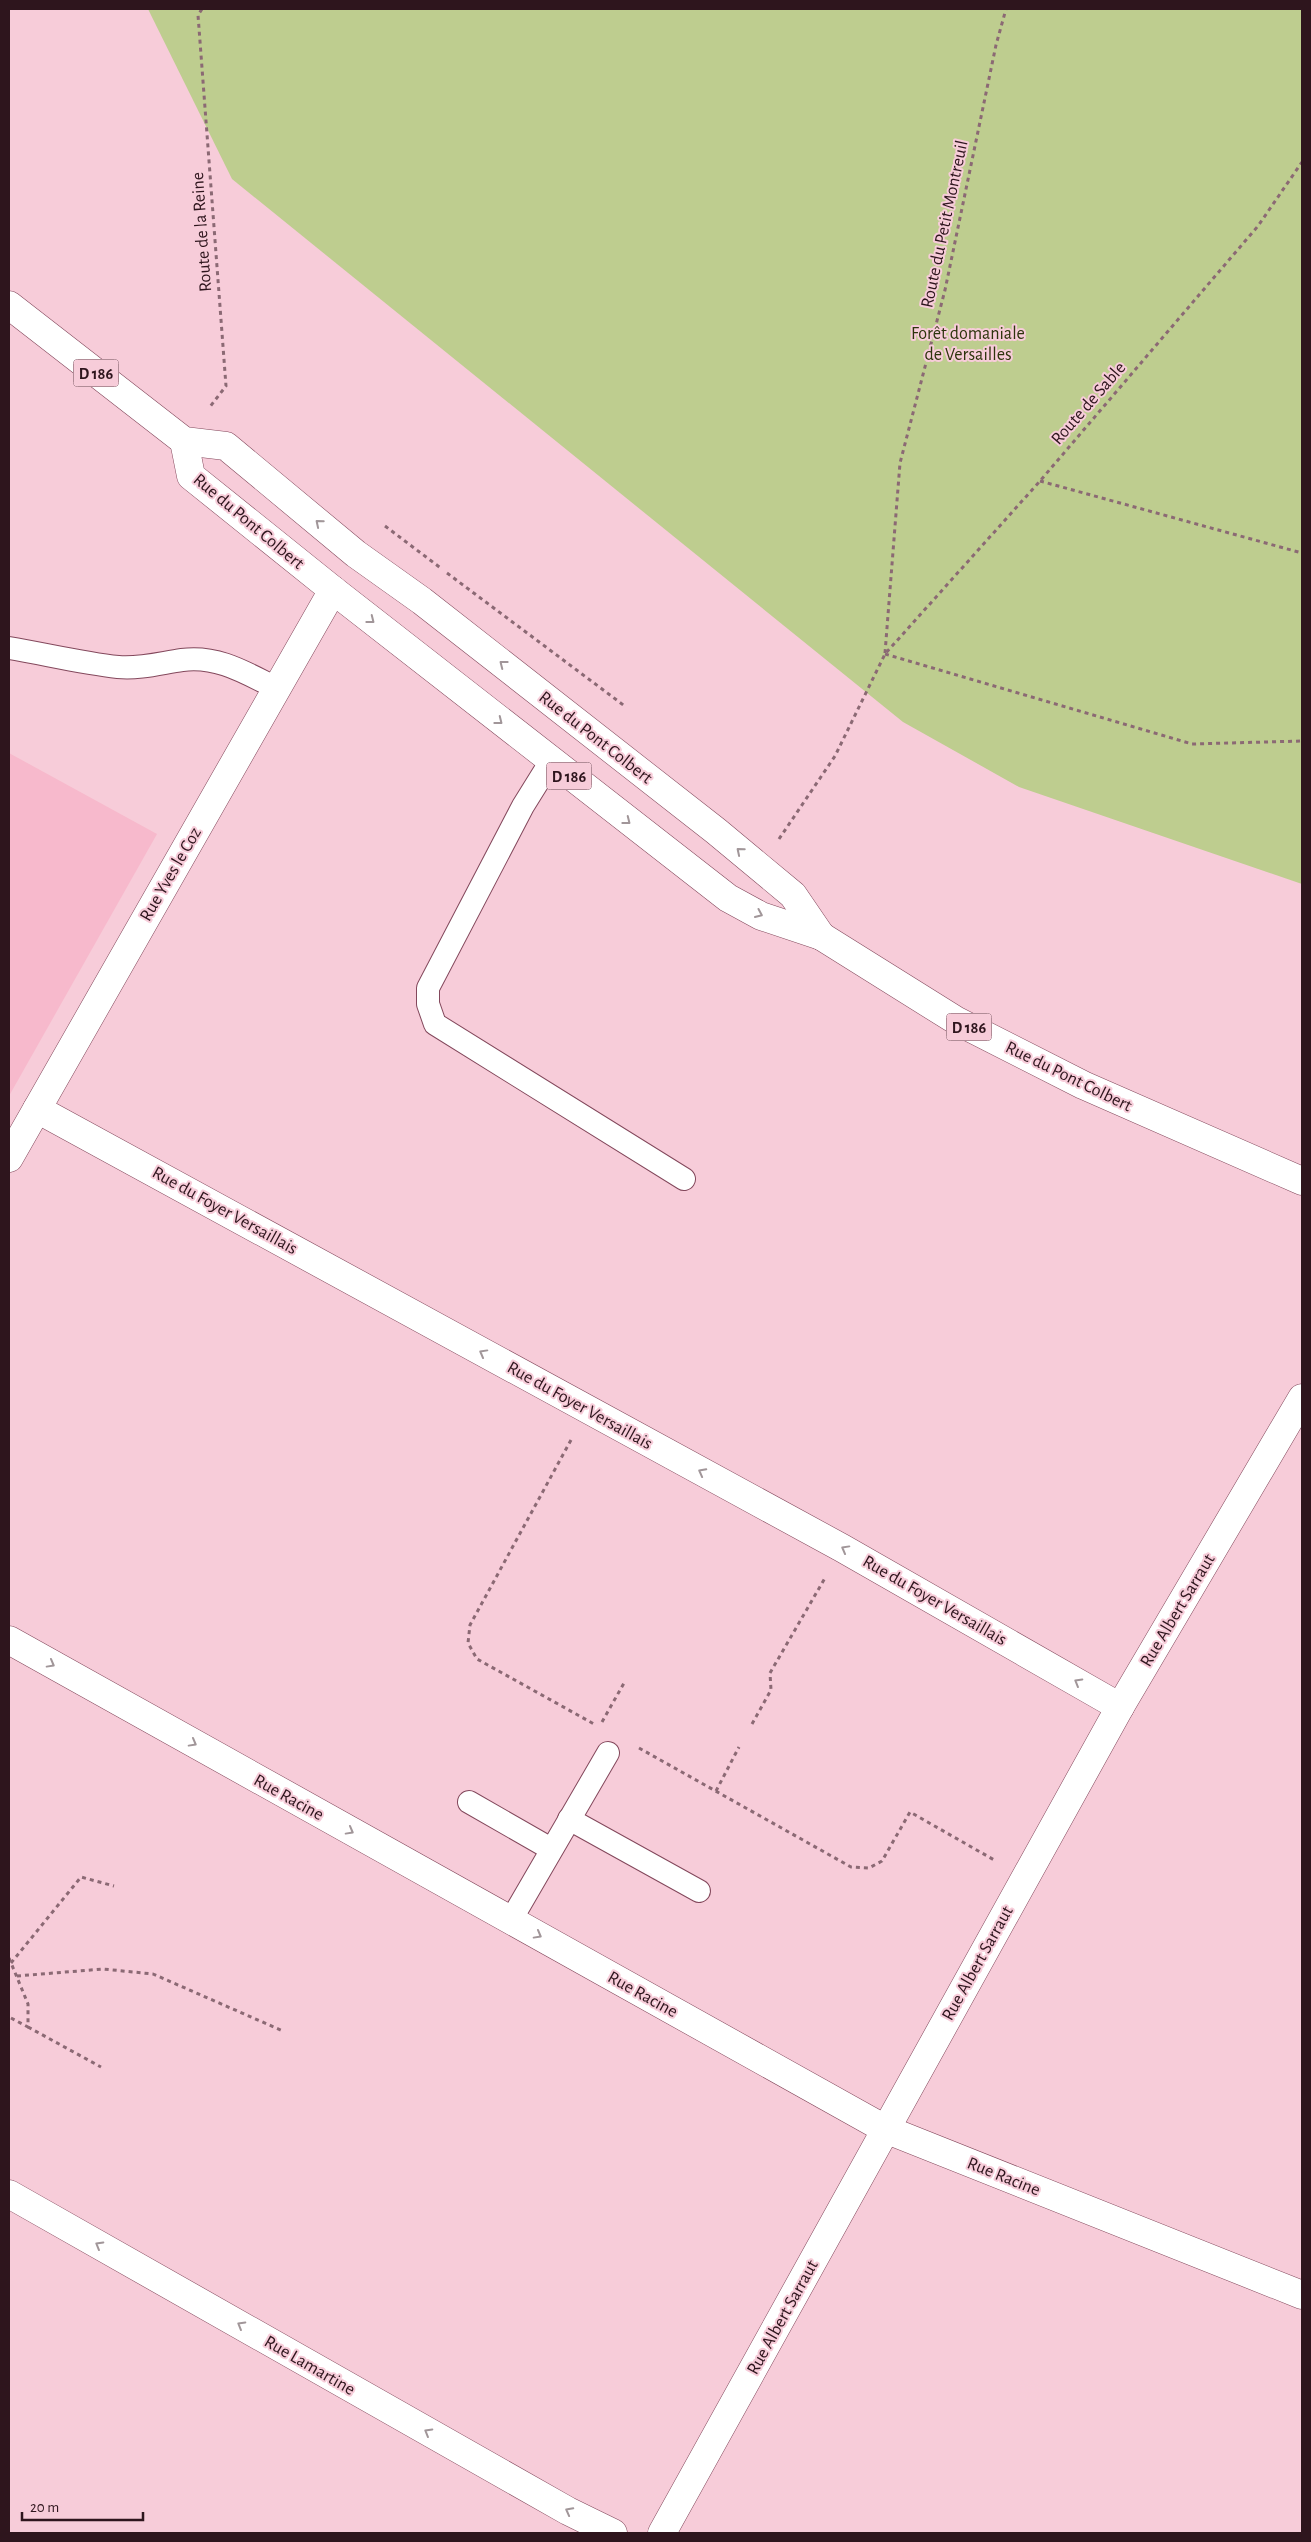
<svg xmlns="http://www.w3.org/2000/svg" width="1311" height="2542" font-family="'Alegreya Sans',sans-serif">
<rect width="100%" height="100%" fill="#f7ccd9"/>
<path fill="#f7b9cc" d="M9,753L157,834L9,1096Z"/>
<path fill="#becd8f" d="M148,9H1302V884L1019,787L903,722L232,179Z"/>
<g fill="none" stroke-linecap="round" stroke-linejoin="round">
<g stroke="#83485c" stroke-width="24">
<g id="lane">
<path d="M9,648C45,654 82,663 118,667C140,669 161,663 182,660C217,655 246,673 276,688"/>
<path d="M551,761L523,806L428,988V1004L435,1024L684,1179"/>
<path d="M469,1802L551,1849"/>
<path d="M569,1819L699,1891"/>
<path d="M511,1920L608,1753"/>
</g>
</g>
<g stroke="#83485c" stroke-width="29">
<g id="street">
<path d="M37,1109L842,1548L1120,1707"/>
<path d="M9,1640L885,2129L1302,2295"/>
<path d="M9,2194L568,2511L613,2533"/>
</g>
</g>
<g stroke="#83485c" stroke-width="29">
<g id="secondary">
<path d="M9,1158L333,590"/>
<path d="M662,2533L1120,1707L1302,1398"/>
</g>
</g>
<g stroke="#83485c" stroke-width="29">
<g id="primary">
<path d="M9,305L184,441L226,446L356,554L422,601L716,831L793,895L821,936"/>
<path d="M184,441L191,476L333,590L728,898L761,916L821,936L957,1021L1083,1085L1302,1181"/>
</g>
</g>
<g stroke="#8b6974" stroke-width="3" stroke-dasharray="4 4" stroke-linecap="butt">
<path d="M202,9L198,15L226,386L209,408"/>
<path d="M1040,481L1302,553"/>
<path d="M385,526L442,569"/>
<path d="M447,573L626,707"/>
<path d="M885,653L900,463L945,290L996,45L1006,9"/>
<path d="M885,654L1192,744L1302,741"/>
<path d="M779,839L835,756L885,654L1040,481L1258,226L1302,162"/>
<path d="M571,1440L470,1625L468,1643L477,1659L594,1724"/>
<path d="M602,1722L624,1683"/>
<path d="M752,1724L771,1690L770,1673L825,1578"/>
<path d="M639,1748L851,1867L869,1868L882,1861L910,1812L996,1861"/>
<path d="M716,1791L739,1747"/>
<path d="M9,1958L28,2004V2027L9,2017"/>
<path d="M11,1963L81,1877L114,1886"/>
<path d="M17,1976L103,1969L153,1974L283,2031"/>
<path d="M28,2027L101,2067"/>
</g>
<use href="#lane" stroke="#fff" stroke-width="22"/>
<use href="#street" stroke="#fff" stroke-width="28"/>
<use href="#secondary" stroke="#fff" stroke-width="28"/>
<use href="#primary" stroke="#fff" stroke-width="28"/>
</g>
<defs><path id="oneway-chevron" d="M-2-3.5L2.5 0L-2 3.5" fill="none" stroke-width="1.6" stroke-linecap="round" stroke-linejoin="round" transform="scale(1.25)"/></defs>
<g stroke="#a19699">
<use href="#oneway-chevron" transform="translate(319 523) rotate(-140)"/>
<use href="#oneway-chevron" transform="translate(371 620) rotate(38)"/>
<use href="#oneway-chevron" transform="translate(503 664) rotate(-142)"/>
<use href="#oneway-chevron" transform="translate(499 721) rotate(38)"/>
<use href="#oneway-chevron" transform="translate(627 821) rotate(38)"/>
<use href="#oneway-chevron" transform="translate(740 851) rotate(-140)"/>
<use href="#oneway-chevron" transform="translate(759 914) rotate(24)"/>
<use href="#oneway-chevron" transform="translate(483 1353) rotate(-151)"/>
<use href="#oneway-chevron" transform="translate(702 1472) rotate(-152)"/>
<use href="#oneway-chevron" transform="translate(845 1549) rotate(-151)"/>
<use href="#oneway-chevron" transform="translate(51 1664) rotate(29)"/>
<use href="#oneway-chevron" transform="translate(1078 1682) rotate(-150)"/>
<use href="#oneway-chevron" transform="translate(193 1743) rotate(29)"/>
<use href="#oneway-chevron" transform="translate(350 1831) rotate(29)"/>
<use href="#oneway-chevron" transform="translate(538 1935) rotate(29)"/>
<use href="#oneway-chevron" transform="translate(99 2245) rotate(-150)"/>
<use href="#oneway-chevron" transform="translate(241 2325) rotate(-150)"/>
<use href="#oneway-chevron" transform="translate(428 2432) rotate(-150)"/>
<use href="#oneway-chevron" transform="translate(569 2511) rotate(-152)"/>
</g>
<g text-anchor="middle" stroke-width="4" stroke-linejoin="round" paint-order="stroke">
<g fill="#f7ccd9" stroke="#6a4c55" stroke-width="1">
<rect x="73.5" y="359.5" width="45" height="27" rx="4"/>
<rect x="546.5" y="762.5" width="45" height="27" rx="4"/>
<rect x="946.5" y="1013.5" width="45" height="27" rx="4"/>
</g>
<g font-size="16" font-weight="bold" fill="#2e151d">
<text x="96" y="379">D 186</text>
<text x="569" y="782">D 186</text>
<text x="969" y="1033">D 186</text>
</g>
<g font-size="18" fill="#2e151d" stroke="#f7ccd9">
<text transform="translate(944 224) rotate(-78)" y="6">Route du Petit Montreuil</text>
<text transform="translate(201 232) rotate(-94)" y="6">Route de la Reine</text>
<text transform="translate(1088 403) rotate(-49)" y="6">Route de Sable</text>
<text transform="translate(249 521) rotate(40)" y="6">Rue du Pont Colbert</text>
<text transform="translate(596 737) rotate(38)" y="6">Rue du Pont Colbert</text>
<text transform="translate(170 874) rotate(-60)" y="6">Rue Yves le Coz</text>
<text transform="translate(1069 1076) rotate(26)" y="6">Rue du Pont Colbert</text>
<text transform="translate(225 1210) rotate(29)" y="6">Rue du Foyer Versaillais</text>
<text transform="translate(580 1405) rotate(29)" y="6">Rue du Foyer Versaillais</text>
<text transform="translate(935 1600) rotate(30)" y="6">Rue du Foyer Versaillais</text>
<text transform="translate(1177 1610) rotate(-59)" y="6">Rue Albert Sarraut</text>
<text transform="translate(289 1797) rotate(29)" y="6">Rue Racine</text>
<text transform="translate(977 1963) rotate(-61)" y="6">Rue Albert Sarraut</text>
<text transform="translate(643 1994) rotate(29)" y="6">Rue Racine</text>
<text transform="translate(1004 2176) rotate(22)" y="6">Rue Racine</text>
<text transform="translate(782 2317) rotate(-61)" y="6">Rue Albert Sarraut</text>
<text transform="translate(310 2365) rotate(30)" y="6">Rue Lamartine</text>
</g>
<g font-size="18" fill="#2d340c" stroke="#f7ccd9">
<text x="968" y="339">Forêt domaniale<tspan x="968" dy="21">de Versailles</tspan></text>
</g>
</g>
<rect width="1311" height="2542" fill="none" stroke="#2e151d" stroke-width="20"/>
<path d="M22 2512v8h121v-8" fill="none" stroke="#2e151d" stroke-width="2.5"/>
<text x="30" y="2512" font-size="15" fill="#2e151d" stroke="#f7ccd9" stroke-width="4" paint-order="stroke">20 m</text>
</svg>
